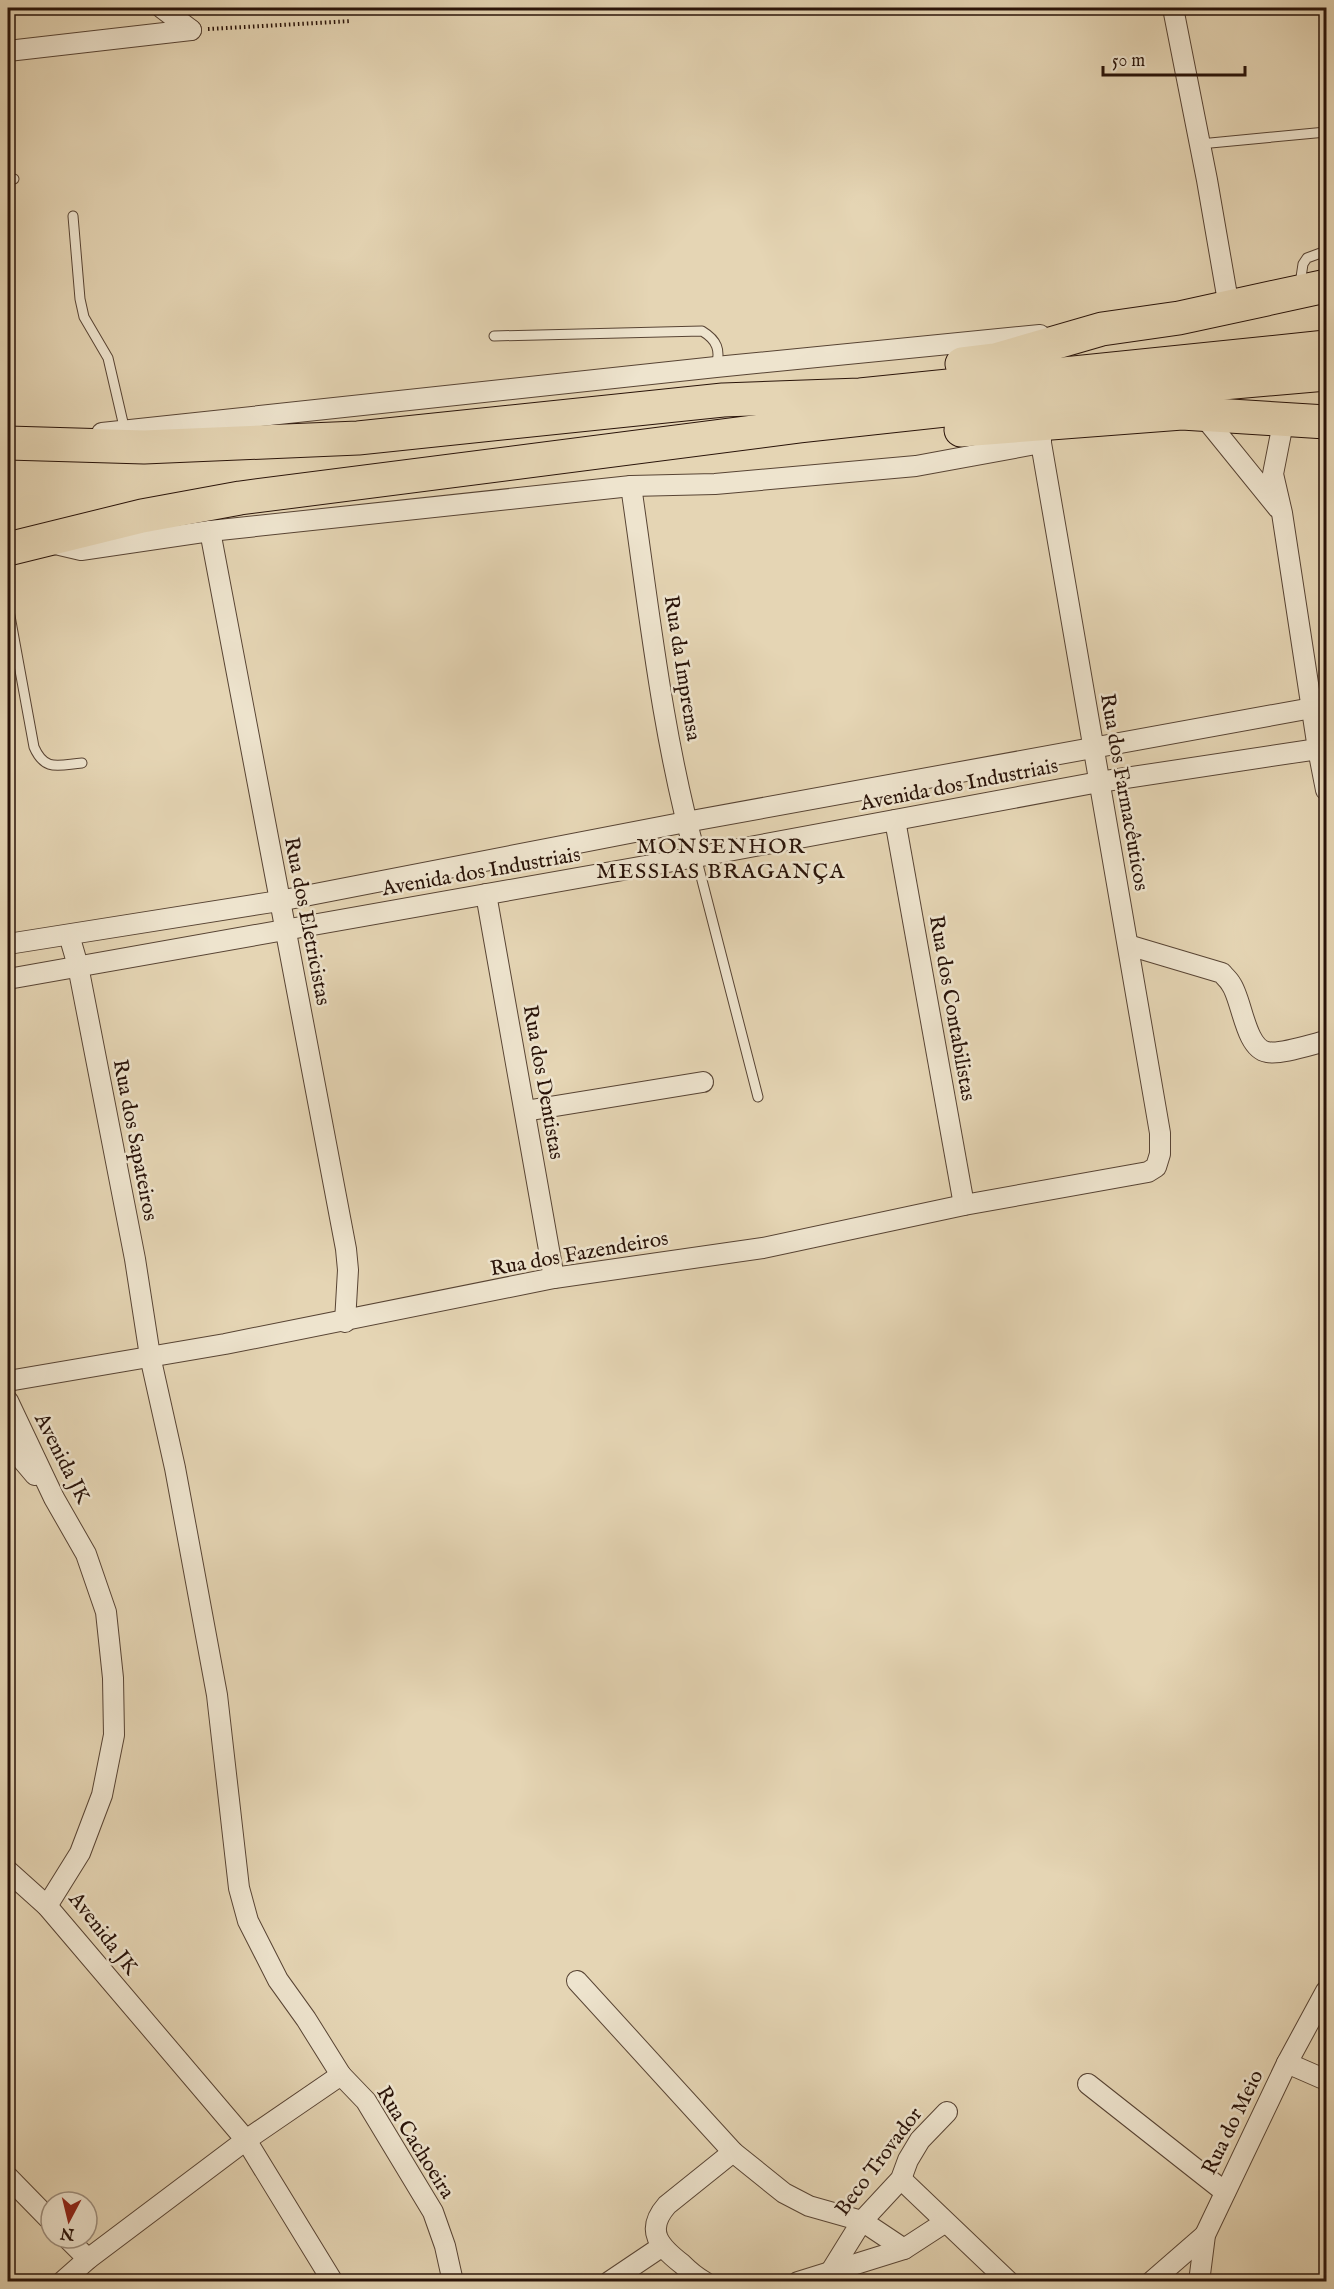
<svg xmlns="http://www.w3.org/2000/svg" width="1334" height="2289" font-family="'IM FELL English',serif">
<rect width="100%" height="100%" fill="#e5d5b4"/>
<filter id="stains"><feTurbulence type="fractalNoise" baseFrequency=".00333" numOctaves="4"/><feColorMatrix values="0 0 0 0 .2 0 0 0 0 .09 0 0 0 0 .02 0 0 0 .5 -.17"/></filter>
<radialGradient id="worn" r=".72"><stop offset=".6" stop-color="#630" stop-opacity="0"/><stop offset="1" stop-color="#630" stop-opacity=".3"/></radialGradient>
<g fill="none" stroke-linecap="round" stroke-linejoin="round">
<g stroke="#584434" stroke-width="11">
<g id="service">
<path d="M1200,144L1326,132"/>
<path d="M8,180L14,179"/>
<path d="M73,216L80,299L84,317L108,358L125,431"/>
<path d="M1300,284L1303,264L1307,258L1326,251"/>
<path d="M494,336L702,331C717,340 721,350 716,367"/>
<path d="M8,605L34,747C45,772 58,765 82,763"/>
<path d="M696,857L758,1097"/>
</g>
</g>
<g stroke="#584434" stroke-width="22">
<g id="minor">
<path d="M162,8L191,30"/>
<path d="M1173,8L1207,180L1229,307"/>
<path d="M8,51L191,30"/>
<path d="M1201,413L1278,508"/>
<path d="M1284,418L1273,474L1282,513L1318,749L1326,790"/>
<path d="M102,433L716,367L1040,335"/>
<path d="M631,486C649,609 662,736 696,857"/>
<path d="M210,531L346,1249L348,1270L345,1322"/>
<path d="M51,543L81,550L210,531L631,486L715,484L916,466L1041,443"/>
<path d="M895,820L964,1205"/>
<path d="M486,894L554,1278"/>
<path d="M69,935L78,966L135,1259L150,1356L175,1468L217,1695L239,1888L248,1921L278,1980L306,2019L341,2075"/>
<path d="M8,944L279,901L686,822L1312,708"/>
<path d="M1128,945L1222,973C1225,977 1229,980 1231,984C1242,999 1245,1048 1267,1052C1281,1055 1312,1044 1326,1041"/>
<path d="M8,979L696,857L1099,782L1318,749"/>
<path d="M525,1111L703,1082"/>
<path d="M8,1381L225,1344L554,1278L763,1248L964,1205L1148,1172L1156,1167L1160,1154V1133L1041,443V424"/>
<path d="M8,1401L54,1498L86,1554L106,1612L113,1678L114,1735L102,1795L80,1853L47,1906"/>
<path d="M8,1443L35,1475"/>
<path d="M8,1871L47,1906L246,2140L333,2282"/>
<path d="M577,1981L733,2152L784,2193L809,2206L862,2221L904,2249"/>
<path d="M1287,2063L1326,2080"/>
<path d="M1088,2084L1225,2192"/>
<path d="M8,2177L51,2221"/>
<path d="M901,2179L1009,2282"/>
<path d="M67,2238L88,2259"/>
<path d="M831,2271L862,2221L901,2179L908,2160L920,2140L947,2112"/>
<path d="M62,2282L88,2259L246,2140L341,2075L366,2101L433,2212L445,2246L453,2282"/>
<path d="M609,2282L661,2247"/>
<path d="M705,2282C696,2277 689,2271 682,2264C660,2247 644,2231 667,2205L733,2152"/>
<path d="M798,2282L904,2249L944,2223"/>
<path d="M1151,2282L1205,2235"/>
<path d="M1199,2282L1205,2235L1287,2063L1326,1991"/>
</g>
</g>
<g stroke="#291309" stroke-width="35">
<g id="trunk">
<path d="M962,364L995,360L1102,329L1179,318L1326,286"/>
<path d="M961,430L1182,413L1326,422"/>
<path d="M8,443L144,447L358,438L723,400L860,395L1326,347"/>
<path d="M8,549L142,516L240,498L800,426L1064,397L1326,374"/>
</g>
</g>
<path stroke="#291309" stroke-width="4" stroke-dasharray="1.5 3" stroke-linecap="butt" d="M208,29L351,21"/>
<use href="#service" stroke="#eee4ce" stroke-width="9"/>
<use href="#minor" stroke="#eee4ce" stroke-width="20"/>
<use href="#trunk" stroke="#e5d5b4" stroke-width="33"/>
</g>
<g text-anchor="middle" stroke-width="5" stroke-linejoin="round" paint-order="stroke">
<g font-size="21" fill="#291309" stroke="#eee4ce">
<text transform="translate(683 668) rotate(81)" y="7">Rua da Imprensa</text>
<text transform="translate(959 784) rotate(-11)" y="7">Avenida dos Industriais</text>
<text transform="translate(1125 792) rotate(80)" y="7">Rua dos Farmacêuticos</text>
<text transform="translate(481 871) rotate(-10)" y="7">Avenida dos Industriais</text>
<text transform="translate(308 921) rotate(79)" y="7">Rua dos Eletricistas</text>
<text transform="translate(953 1008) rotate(80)" y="7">Rua dos Contabilistas</text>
<text transform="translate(544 1082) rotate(80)" y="7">Rua dos Dentistas</text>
<text transform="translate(136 1140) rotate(79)" y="7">Rua dos Sapateiros</text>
<text transform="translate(579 1253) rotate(-10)" y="7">Rua dos Fazendeiros</text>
<text transform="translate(63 1458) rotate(63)" y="7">Avenida JK</text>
<text transform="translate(104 1933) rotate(52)" y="7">Avenida JK</text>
<text transform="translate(1232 2122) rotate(-64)" y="7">Rua do Meio</text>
<text transform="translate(416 2142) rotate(58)" y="7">Rua Cachoeira</text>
<text transform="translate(878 2161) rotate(-53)" y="7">Beco Trovador</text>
</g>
<g font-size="22" letter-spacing="1.5" fill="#291309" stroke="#eee4ce">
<text x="721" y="853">MONSENHOR<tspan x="721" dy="25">MESSIAS BRAGANÇA</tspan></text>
</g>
</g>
<rect width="1334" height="2289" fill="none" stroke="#e5d5b4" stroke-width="30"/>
<rect x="9" y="9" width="1316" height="2271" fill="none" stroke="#291309" stroke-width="3"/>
<rect x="15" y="15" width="1304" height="2259" fill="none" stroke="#291309" stroke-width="1.5"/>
<g transform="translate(69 2220) rotate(187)"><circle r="28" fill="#eee4ce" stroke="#9f907f" stroke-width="1.5"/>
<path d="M0-4.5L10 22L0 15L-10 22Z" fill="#8f2418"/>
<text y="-9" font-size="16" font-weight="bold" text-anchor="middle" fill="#291309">N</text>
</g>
<path d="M1103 66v9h142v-9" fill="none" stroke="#291309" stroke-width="3"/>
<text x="1112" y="66" font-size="18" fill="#291309" stroke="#eee4ce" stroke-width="4.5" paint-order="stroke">50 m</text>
<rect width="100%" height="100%" filter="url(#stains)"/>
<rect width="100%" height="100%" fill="url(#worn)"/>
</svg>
